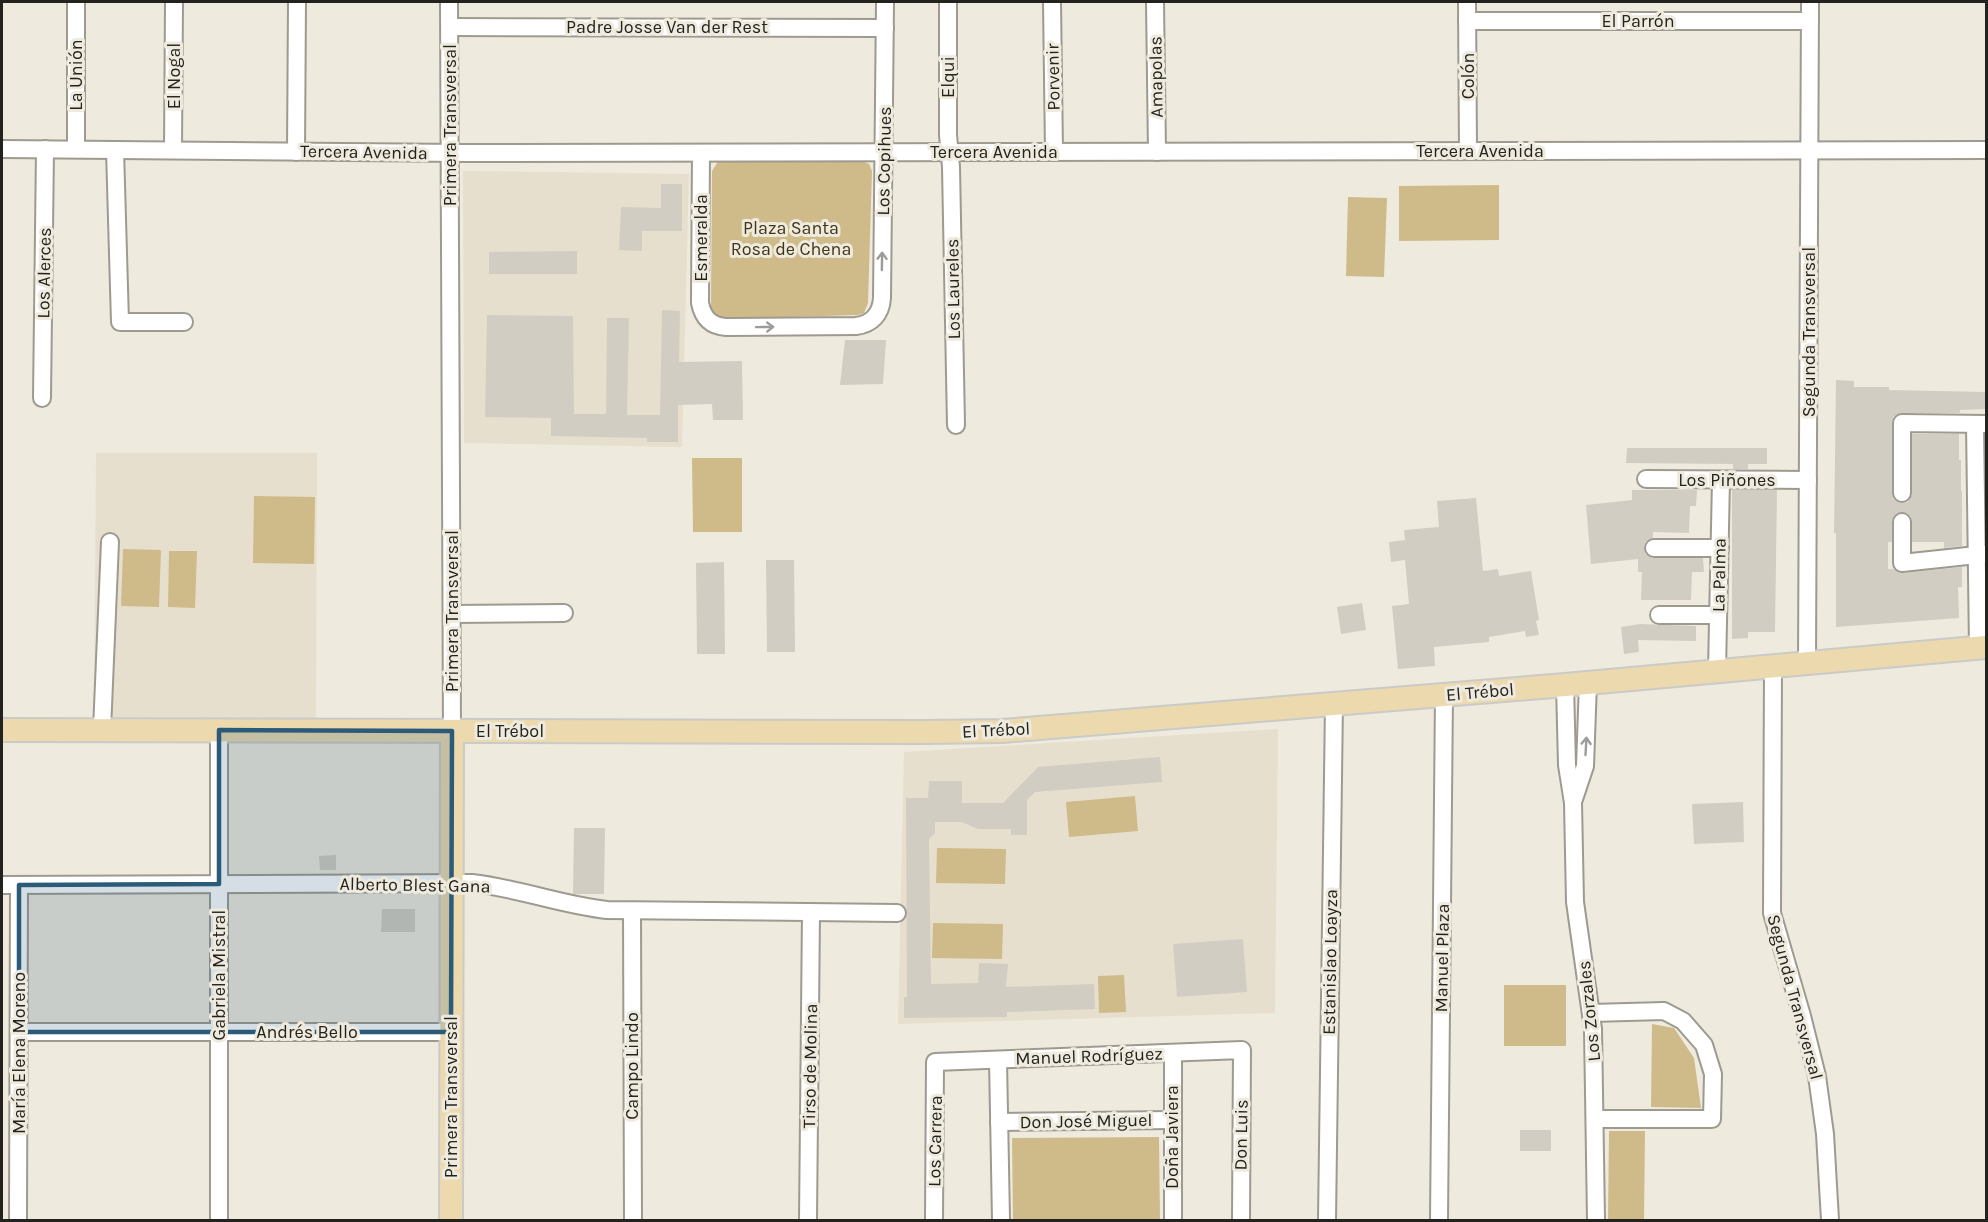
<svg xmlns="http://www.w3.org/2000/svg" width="1988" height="1222" font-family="Karla,sans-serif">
<rect width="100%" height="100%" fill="#efeade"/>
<g fill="#e7dfcd">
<path d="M463,171L689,174L682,447L464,443Z"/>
<path d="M96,453H317L316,721L94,720Z"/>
<path d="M1278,729L1275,1013L898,1024L904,752Z"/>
</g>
<g fill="#cfbb89">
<path d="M724,159L861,160L869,164L872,171L868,303L864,313L858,315L724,319L714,315L711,309L712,171L717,163Z"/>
<path d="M1499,185V240L1399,241V186Z"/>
<path d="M1348,197L1387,198L1384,277L1346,276Z"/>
<path d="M692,458H742V532H693Z"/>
<path d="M254,496L315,497L314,564L253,563Z"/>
<path d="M123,549L161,550L159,607L121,606Z"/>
<path d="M169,551H197L195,608L168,607Z"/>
<path d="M1135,796L1138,831L1069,837L1066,802Z"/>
<path d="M937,848L1006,849L1005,884L936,883Z"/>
<path d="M933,923L1003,924L1002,959L932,958Z"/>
<path d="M1124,975L1126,1012L1099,1013L1098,976Z"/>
<rect x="1504" y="985" width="62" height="61"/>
<path d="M1652,1024L1674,1028L1694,1058L1701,1108L1651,1107Z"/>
<path d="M1609,1131H1645L1644,1220H1608Z"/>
<path d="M1159,1137L1160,1220H1013L1012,1138Z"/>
</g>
<g fill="#d2cdc2">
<path d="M661,184H682V231H642V251L619,250L621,207L661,208Z"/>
<path d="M577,251V274H489V252Z"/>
<path d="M662,310L680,311L679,362L742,361L743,420H713L712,404L678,405V442H647V438L551,436V418L485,417L487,315L573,316L574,414H606L607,318H629L627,415H660Z"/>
<path d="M845,340H886L883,384L840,385Z"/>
<path d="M1836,380L1854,381V387H1889V390L1986,392V409L1960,410V413H1902L1893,417L1892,423V493L1893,499L1901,503L1908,502L1912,494V434H1959V460H1961V491H1962V546L1944,548V542H1912L1911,517L1907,513H1897L1892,521V542H1888V569H1893L1903,573L1962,567V587H1958L1959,618L1836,627V533H1834Z"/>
<path d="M1627,448H1767V464H1748V469H1733V464L1626,463Z"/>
<path d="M1632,490H1697L1696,506H1690L1689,533L1653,532V538L1645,542L1644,547L1645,554L1653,558H1703L1704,572H1692L1691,600H1641L1642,572H1638V559L1591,564L1586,505L1632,500Z"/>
<path d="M1732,490H1777L1775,632H1748V638L1732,639Z"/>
<path d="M1476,498L1483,571L1498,569L1499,576L1531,571L1539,620L1536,621L1539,635L1526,637L1525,631L1489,637V642L1434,647L1435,666L1398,669L1392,606L1409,604L1405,560L1391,562L1389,542L1405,540L1404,530L1439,527L1437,501Z"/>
<path d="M766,560H794L795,652H767Z"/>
<path d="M724,562L725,654H697L696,563Z"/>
<path d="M1362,603L1366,630L1341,634L1337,607Z"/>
<path d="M1640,624L1696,626V641L1638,640L1639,652L1624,654L1621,627Z"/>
<path d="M1160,757L1162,782L1035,792L1027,800V835H1011V829H978L962,822H935V833L929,839L931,984L978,983L979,963L1008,964L1006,987L1094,984L1095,1009L1007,1012V1017L904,1018V997H907L906,798H928L929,781H962V803H1003L1038,767Z"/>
<path d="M1743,802L1744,842L1694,844L1692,804Z"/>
<path d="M574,828H605L604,894H573Z"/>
<path d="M336,855V870H320L319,856Z"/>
<path d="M382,909H415V932H381Z"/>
<path d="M1243,939L1247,992L1177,997L1173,944Z"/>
<rect x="1520" y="1130" width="31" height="21"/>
</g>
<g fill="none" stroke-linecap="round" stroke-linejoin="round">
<g stroke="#9e9a8f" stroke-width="20">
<g id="minor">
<path d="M449,2L452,731"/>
<path d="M948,2V135L951,167L956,425"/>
<path d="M1052,2L1054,152"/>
<path d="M1155,2L1157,152"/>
<path d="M1467,2L1468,151"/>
<path d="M1467,21H1810"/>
<path d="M450,27L885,28"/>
<path d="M2,149L465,153L1986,150"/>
<path d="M76,149V2"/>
<path d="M115,150L120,322H184"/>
<path d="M173,150L174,2"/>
<path d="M296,152L297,2"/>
<path d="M701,153L700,303C703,318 711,326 726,327L856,326C872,324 881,314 882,298L885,2"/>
<path d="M42,398L45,149"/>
<path d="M1975,424L1978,648"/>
<path d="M1646,479L1808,480"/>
<path d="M1902,493V423L1986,424"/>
<path d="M1902,522V563L1986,554"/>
<path d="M1654,548H1720"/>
<path d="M452,614L564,613"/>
<path d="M1659,615H1718"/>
<path d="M1807,663L1810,2"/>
<path d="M1773,666L1772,913L1802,1016L1817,1076L1825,1134L1830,1220"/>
<path d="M1717,670L1721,480"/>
<path d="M1565,685L1567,765L1573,803L1575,902L1593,1029L1596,1220"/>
<path d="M102,730L110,542"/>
<path d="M219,730V1220"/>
<path d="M1574,799L1585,766L1588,683"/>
<path d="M2,885L472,883C518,888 561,905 607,910L897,913"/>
<path d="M632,911L633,1220"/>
<path d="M1591,1013L1664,1011L1683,1021L1704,1045L1713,1074L1712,1119H1595"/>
<path d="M19,1032H451"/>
<path d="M998,1060L1001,1220"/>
<path d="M999,1122L1172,1120"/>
<path d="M18,1220L19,885"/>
<path d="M808,1220L811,912"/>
<path d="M934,1220L935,1062L1242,1050L1241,1220"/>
<path d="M1173,1220V1053"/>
<path d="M1327,1220L1334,703"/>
<path d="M1439,1220L1444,695"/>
</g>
</g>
<g stroke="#cacac9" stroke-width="26">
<g id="major">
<path d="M2,730L924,732L1002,731L1565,685L1986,647"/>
<path d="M451,1220L452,731"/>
</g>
</g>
<use href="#minor" stroke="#fff" stroke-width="16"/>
<use href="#major" stroke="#ecdaae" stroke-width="22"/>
</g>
<defs><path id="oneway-shaft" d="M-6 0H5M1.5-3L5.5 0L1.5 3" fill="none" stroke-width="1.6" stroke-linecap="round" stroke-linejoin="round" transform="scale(1.5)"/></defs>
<g stroke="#9c9c9a">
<use href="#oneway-shaft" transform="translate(882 261) rotate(-89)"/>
<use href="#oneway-shaft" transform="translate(765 327) rotate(-1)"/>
<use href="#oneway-shaft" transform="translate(1586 746) rotate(-87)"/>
</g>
<path fill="#2b5b79" fill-opacity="0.2" stroke="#2b5b79" stroke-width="4.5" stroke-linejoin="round" d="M219,730L452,731L451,1032H19V885L219,884Z"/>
<g text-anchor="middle" stroke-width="6" stroke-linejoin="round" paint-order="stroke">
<g font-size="18" fill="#23221e" stroke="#efeade">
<text x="1638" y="27">El Parrón</text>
<text x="667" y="33">Padre Josse Van der Rest</text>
<text transform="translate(76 75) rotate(-90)" y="6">La Unión</text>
<text transform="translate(174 76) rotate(-90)" y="6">El Nogal</text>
<text transform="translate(1468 76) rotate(-90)" y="6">Colón</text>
<text transform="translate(948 77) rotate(-90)" y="6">Elqui</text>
<text transform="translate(1053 77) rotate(-91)" y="6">Porvenir</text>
<text transform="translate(1156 77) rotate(-91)" y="6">Amapolas</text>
<text transform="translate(450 125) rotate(-90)" y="6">Primera Transversal</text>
<text x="1480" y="157">Tercera Avenida</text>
<text transform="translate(364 152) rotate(1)" y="6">Tercera Avenida</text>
<text x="994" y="158">Tercera Avenida</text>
<text transform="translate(884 161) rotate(-89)" y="6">Los Copihues</text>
<text transform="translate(701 238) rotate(-90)" y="6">Esmeralda</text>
<text transform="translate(44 273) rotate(-89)" y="6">Los Alerces</text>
<text transform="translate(953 289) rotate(-91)" y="6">Los Laureles</text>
<text transform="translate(1809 332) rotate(-90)" y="6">Segunda Transversal</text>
<text x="1727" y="486">Los Piñones</text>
<text transform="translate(1719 575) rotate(-89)" y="6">La Palma</text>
<text transform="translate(452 611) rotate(-90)" y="6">Primera Transversal</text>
<text transform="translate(1480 692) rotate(-5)" y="6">El Trébol</text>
<text transform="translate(996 730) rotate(-3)" y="6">El Trébol</text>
<text x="510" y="737">El Trébol</text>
<text transform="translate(415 885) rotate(1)" y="6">Alberto Blest Gana</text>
<text transform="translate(1442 958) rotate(-89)" y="6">Manuel Plaza</text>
<text transform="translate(1330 962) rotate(-89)" y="6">Estanislao Loayza</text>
<text transform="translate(219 975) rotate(-90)" y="6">Gabriela Mistral</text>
<text transform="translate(1795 997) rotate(75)" y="6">Segunda Transversal</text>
<text transform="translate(1589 1011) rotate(-96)" y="6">Los Zorzales</text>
<text x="307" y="1038">Andrés Bello</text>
<text transform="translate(19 1053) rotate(-90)" y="6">María Elena Moreno</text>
<text transform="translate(1089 1056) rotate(-2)" y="6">Manuel Rodríguez</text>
<text transform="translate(632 1066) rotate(-90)" y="6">Campo Lindo</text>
<text transform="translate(810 1066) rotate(-89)" y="6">Tirso de Molina</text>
<text transform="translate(451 1097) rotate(-90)" y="6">Primera Transversal</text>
<text transform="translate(1086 1121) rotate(-1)" y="6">Don José Miguel</text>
<text transform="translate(1241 1135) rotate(-89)" y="6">Don Luis</text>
<text transform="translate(1172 1137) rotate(-90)" y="6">Doña Javiera</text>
<text transform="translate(935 1141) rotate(-89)" y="6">Los Carrera</text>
</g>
<g font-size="18" fill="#413515" stroke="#efeade">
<text x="791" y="234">Plaza Santa<tspan x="791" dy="21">Rosa de Chena</tspan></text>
</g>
</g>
<rect width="1988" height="1222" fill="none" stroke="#23221e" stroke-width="6"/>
</svg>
